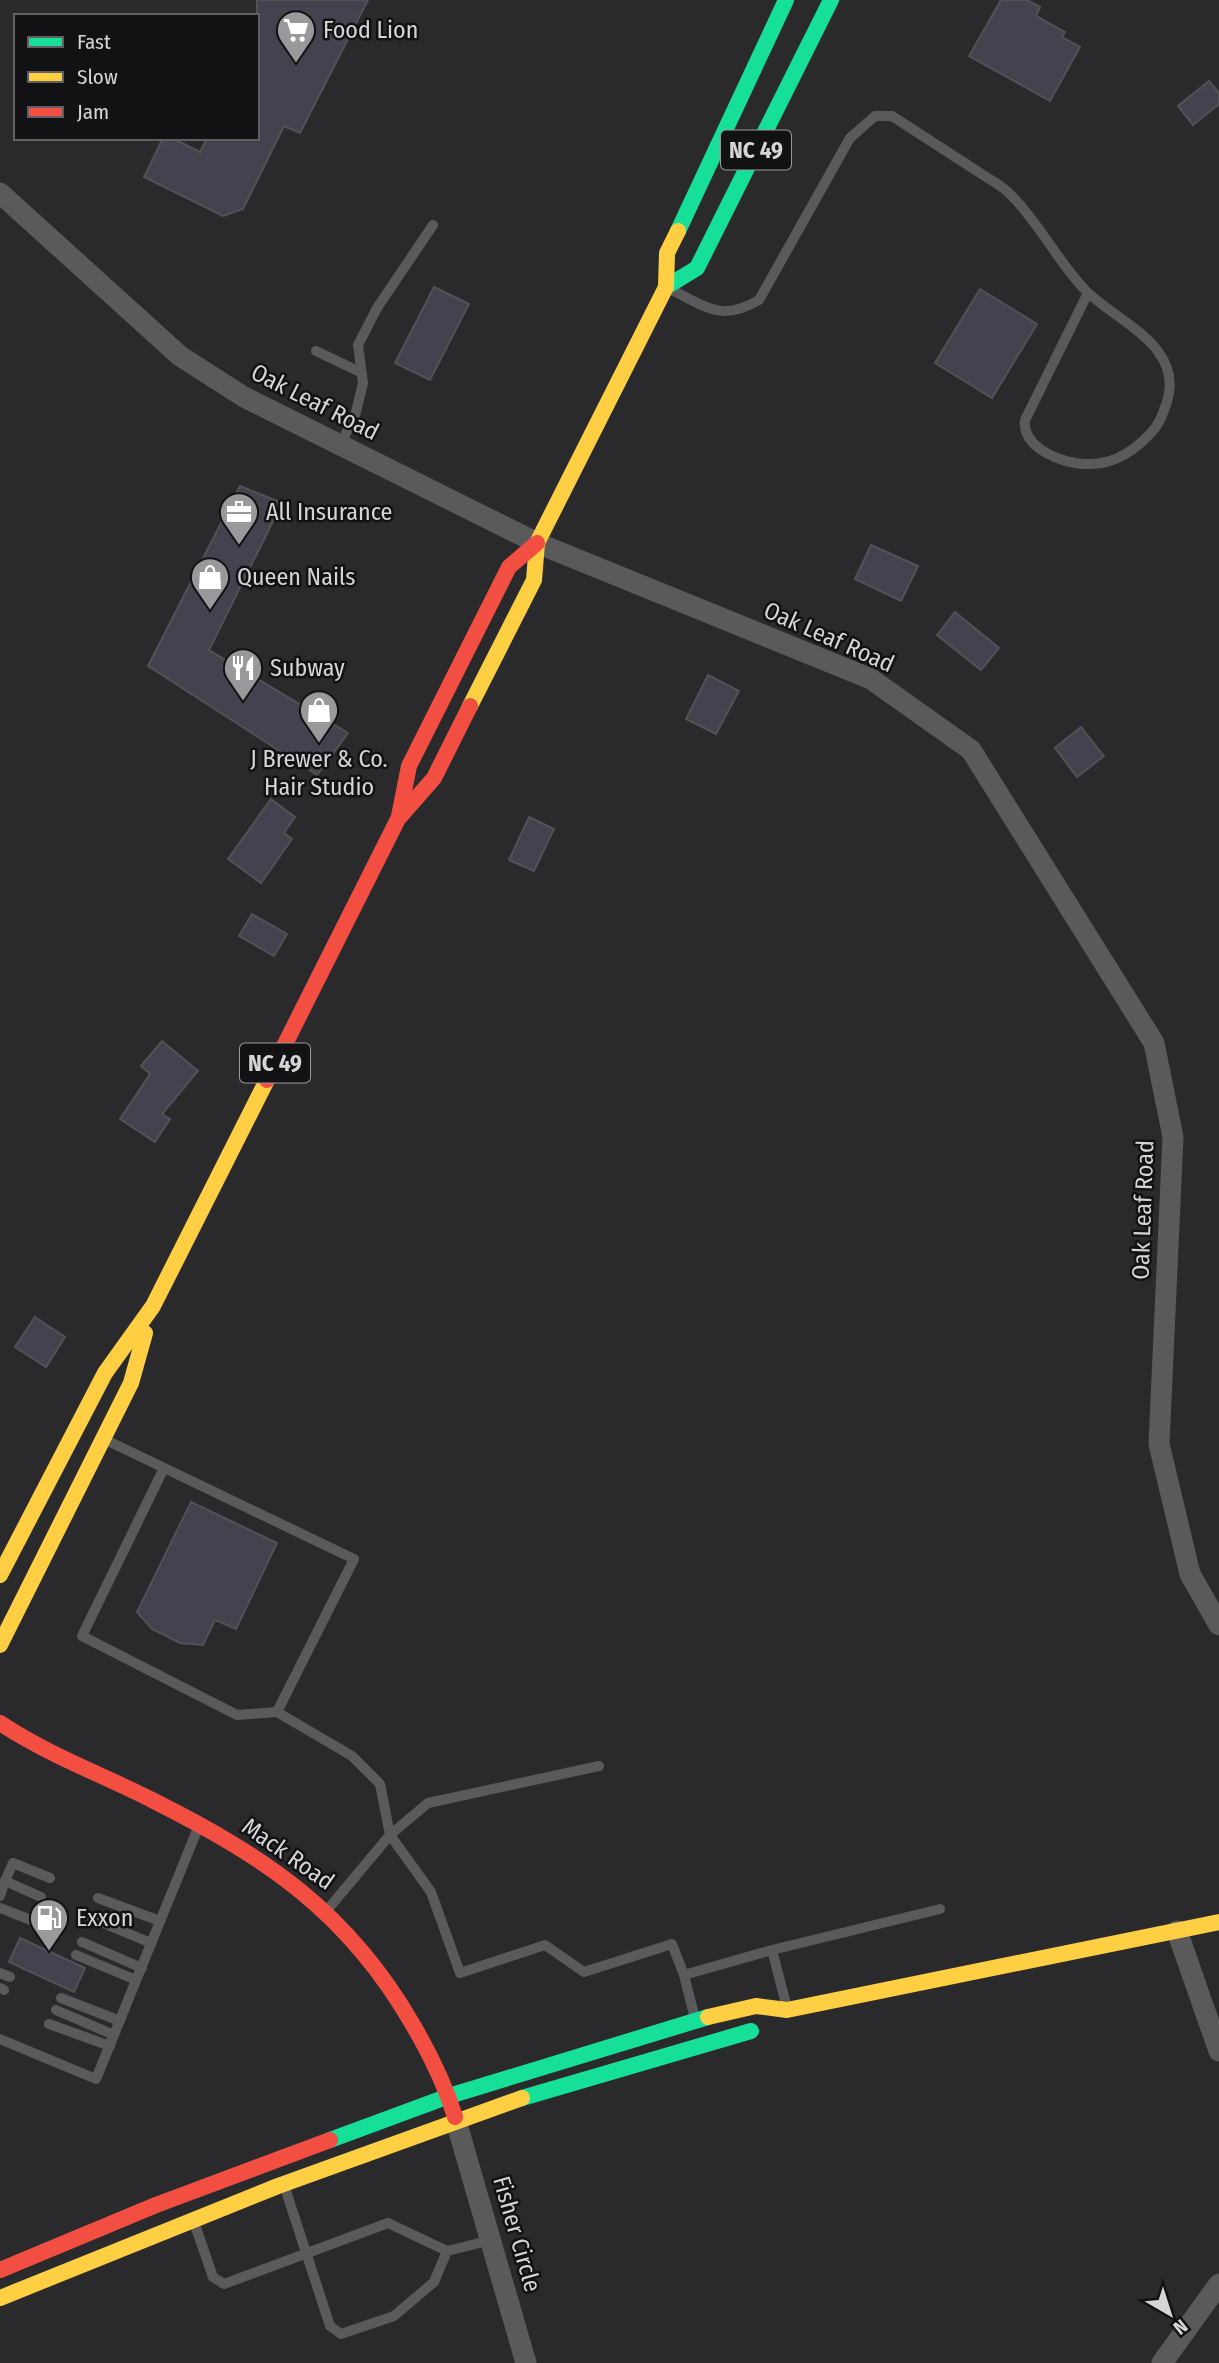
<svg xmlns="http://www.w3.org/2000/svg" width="1219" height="2363" font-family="'Fira Sans Condensed',sans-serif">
<rect width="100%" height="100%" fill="#2a2a2d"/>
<g fill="#44424e" stroke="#525254" stroke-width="2">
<path d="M257,0H368L300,133L284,126L243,209L223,216L144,177L163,138H172L200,152L207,138H257Z"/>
<path d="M1001,0H1027L1040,7L1036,16L1065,32L1062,37L1080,47L1050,101L969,56Z"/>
<path d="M1209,81L1219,93V104L1193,125L1178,106Z"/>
<path d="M434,287L469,304L430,380L395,363Z"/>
<path d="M980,289L1037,324L992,398L935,363Z"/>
<path d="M240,486L282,503L209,650L348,733L317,775L148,666Z"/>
<path d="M871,545L918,566L901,601L855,579Z"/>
<path d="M955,612L999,648L981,670L937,635Z"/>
<path d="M708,675L739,691L716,734L686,719Z"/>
<path d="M1081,727L1104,756L1077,777L1055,748Z"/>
<path d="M271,799L295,817L284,833L292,839L261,883L228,859Z"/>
<path d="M529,817L554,829L534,871L509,860Z"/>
<path d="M252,914L287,934L274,956L239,936Z"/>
<path d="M162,1041L198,1071L162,1114L170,1119L155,1142L120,1119L150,1074L141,1066Z"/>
<path d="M35,1317L65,1337L46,1367L15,1347Z"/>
<path d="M191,1502L277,1543L236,1629L215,1620L203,1645L180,1643L152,1629L137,1612Z"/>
<path d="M20,1938L85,1968L74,1992L9,1962Z"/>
</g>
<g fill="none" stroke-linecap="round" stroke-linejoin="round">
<g stroke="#5a5a5b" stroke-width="10">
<path d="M672,290C706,307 722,322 759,300L850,138L875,116H892C920,134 949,153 977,171C988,179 1002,185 1011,195C1040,224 1058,262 1086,291C1119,323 1184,346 1167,402C1162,415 1160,424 1150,434C1129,456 1106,468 1075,463C1053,459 1022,445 1025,420L1088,293"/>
<path d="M316,351L360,372"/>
<path d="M340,445L355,416L363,383L358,345L377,308L433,225"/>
<path d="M108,1441L354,1559L277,1712L352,1756L380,1784L390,1835L428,1803L599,1766"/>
<path d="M164,1468L82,1636L237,1715L277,1712"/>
<path d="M5,1881L13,1863L50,1878"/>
<path d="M0,1896L5,1881L41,1897"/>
<path d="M98,1898L160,1921"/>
<path d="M0,1908L31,1920"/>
<path d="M328,1909L390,1835L431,1892L460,1973L545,1945L584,1972L672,1944L684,1975"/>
<path d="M91,1918L151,1943"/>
<path d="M82,1942L142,1968"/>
<path d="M76,1955L136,1980"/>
<path d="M0,1973L10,1977"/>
<path d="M0,1988L4,1990"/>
<path d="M61,1998L120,2021"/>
<path d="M786,2004L772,1950L940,1909"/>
<path d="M56,2010L114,2035"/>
<path d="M694,2015L684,1975L772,1950"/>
<path d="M49,2024L110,2046"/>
<path d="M0,2039L96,2079L198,1828"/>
<path d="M285,2188L330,2326L341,2334L394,2316L434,2282L447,2251"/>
<path d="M195,2225L213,2277L224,2284L388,2223L447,2251L492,2240"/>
</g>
<g stroke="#5a5a5b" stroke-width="21">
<path d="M0,193L180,356L244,397L537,543L871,679L971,750L1154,1043L1173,1137L1159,1444L1190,1574L1219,1625"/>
<path d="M1177,1931L1219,2051"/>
<path d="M456,2121L526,2363"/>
<path d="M1162,2363L1219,2284"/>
</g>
<g stroke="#16e098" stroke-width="16">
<path d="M678,231L786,0"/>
<path d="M666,287L697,268L831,0"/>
<path d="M522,2098L751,2031"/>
<path d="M330,2140L449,2096L708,2017"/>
</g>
<g stroke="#ffcf43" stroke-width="16">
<path d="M470,706L534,580L537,543L666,287L667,253L678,231"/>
<path d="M0,1575L105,1373L153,1306L267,1080"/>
<path d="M0,1645L131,1383L145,1333"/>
<path d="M708,2017L756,2006L787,2010L1219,1922"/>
<path d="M0,2298L278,2186L522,2098"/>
</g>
<g stroke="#f24e42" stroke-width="16">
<path d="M399,816L409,766L509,567L537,543"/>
<path d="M267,1080L398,819L434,778L470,706"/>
<path d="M0,1723C48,1755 101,1774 152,1800C266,1857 348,1912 413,2025C430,2054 445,2085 455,2117"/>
<path d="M0,2270L156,2205L330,2140"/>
</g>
</g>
<defs>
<g id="supermarket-pin" transform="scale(2.0125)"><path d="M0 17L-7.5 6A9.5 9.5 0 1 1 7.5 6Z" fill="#99999c" stroke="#121214"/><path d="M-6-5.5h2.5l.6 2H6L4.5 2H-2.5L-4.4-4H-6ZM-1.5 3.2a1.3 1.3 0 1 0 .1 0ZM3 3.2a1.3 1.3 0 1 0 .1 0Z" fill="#fff"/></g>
<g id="office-pin" transform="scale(2.0125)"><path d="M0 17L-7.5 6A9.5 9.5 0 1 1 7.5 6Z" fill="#99999c" stroke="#121214"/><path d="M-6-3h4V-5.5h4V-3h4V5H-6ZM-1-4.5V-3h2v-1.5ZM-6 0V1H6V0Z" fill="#fff"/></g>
<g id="shop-pin" transform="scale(2.0125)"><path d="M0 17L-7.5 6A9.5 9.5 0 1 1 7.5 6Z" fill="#99999c" stroke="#121214"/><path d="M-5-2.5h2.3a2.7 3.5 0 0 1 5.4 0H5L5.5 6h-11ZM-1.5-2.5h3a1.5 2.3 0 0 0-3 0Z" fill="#fff"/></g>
<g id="restaurant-pin" transform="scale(2.0125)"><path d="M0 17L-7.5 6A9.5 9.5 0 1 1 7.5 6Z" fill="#99999c" stroke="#121214"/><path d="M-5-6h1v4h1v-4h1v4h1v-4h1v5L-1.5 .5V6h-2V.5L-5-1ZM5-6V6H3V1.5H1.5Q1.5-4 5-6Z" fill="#fff"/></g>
<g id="fuel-pin" transform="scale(2.0125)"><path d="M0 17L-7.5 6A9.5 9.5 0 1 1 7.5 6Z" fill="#99999c" stroke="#121214"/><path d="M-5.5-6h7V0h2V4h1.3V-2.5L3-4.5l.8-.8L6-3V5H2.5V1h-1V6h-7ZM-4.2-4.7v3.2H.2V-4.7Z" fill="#fff"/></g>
</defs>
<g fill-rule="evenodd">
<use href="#supermarket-pin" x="296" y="30"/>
<use href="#office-pin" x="239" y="512"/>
<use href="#shop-pin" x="210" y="577"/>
<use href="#restaurant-pin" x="243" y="668"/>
<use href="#shop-pin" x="319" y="710"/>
<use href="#fuel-pin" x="49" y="1918"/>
</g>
<g text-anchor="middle" stroke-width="5" stroke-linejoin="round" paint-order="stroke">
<g fill="#121214" stroke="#9a9a9d" stroke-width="2">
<rect x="721" y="130.5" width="70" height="39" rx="5"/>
<rect x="240" y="1043.5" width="70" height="39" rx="5"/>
</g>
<g font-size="23" font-weight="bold" fill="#d5d5d8">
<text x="756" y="158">NC 49</text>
<text x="275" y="1071">NC 49</text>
</g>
<g font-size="24" fill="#d5d5d8" stroke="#121214" text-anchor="start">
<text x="323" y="38">Food Lion</text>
<text x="266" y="520">All Insurance</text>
<text x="237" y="585">Queen Nails</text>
<text x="270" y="676">Subway</text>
<text x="319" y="767" text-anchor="middle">J Brewer &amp; Co.<tspan x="319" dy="28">Hair Studio</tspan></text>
<text x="76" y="1926">Exxon</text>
</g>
<g font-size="24" fill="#d5d5d8" stroke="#121214">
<text transform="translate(315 402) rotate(27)" y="8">Oak Leaf Road</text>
<text transform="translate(829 637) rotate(24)" y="8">Oak Leaf Road</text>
<text transform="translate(1143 1210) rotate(-88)" y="8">Oak Leaf Road</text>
<text transform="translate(288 1854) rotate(35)" y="8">Mack Road</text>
<text transform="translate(517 2234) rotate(74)" y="8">Fisher Circle</text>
</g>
</g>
<rect x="14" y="14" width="245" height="126" fill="#121214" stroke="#606062" stroke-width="2"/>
<rect x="28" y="37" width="35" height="10" fill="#16e098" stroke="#606062" stroke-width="2"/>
<text x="77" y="49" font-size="21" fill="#d5d5d8">Fast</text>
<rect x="28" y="72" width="35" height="10" fill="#ffcf43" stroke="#606062" stroke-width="2"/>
<text x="77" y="84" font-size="21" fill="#d5d5d8">Slow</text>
<rect x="28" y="107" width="35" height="10" fill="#f24e42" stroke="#606062" stroke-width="2"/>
<text x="77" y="119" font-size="21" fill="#d5d5d8">Jam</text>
<g transform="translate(1170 2314) rotate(141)" stroke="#121214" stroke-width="5" paint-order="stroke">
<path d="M0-5L12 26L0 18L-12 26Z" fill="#d5d5d8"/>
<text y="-10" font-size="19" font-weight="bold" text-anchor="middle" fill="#d5d5d8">N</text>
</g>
</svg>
